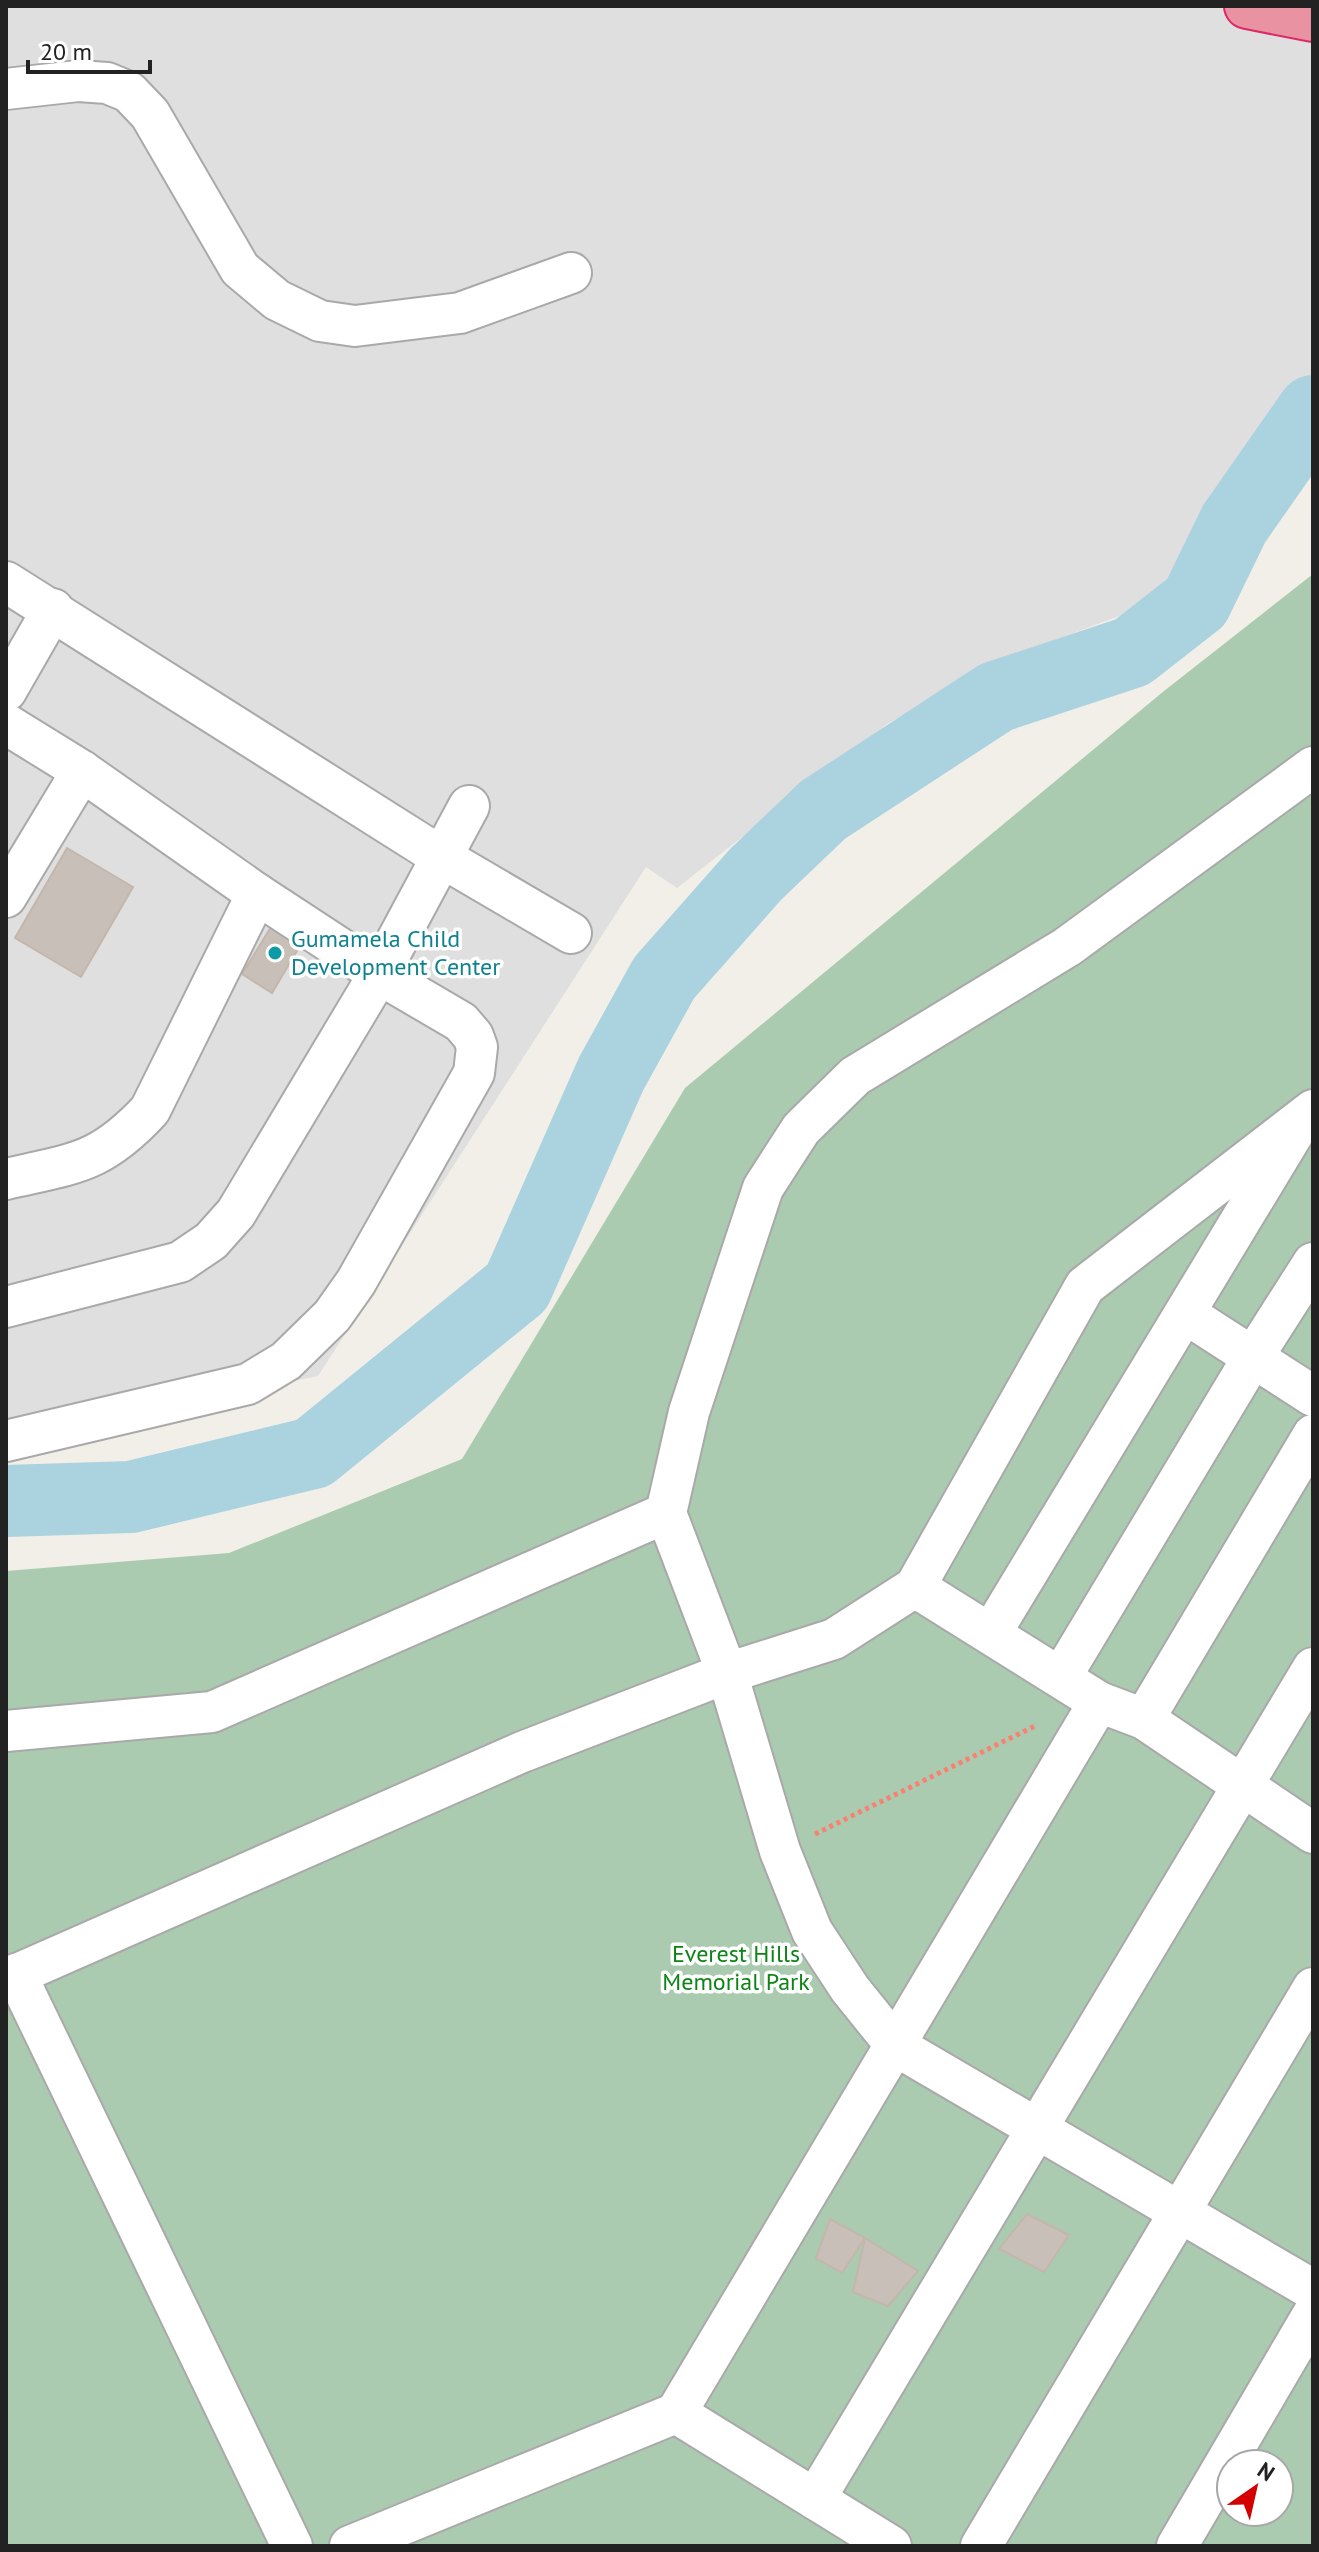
<svg xmlns="http://www.w3.org/2000/svg" width="1319" height="2552" font-family="'PT Sans',sans-serif">
<rect width="100%" height="100%" fill="#f2efe9"/>
<path fill="#e0dfdf" d="M6,6H1313V372L1228,489L1175,584L1127,613L1004,659L887,724L677,888L646,867L318,1376L6,1440Z"/>
<path fill="#aacbaf" fill-rule="evenodd" d="M1313,574V2546H6V1571L229,1553L462,1459L685,1088L1164,691ZM1231,2464H1279V2512H1231Z"/>
<g fill="none" stroke-linecap="round" stroke-linejoin="round">
<path stroke="#aad3df" stroke-width="72" d="M6,1501L131,1497L313,1453L517,1287L611,1074L664,978L755,875L823,810L996,697L1132,652L1196,602L1234,524L1313,411"/>
</g>
<g fill="#c7bfb8" stroke="#c4b6ab" stroke-width="2">
<path d="M67,848L133,887L81,977L15,938Z"/>
<path d="M279,914L308,932L272,993L242,974Z"/>
<path d="M1027,2214L1069,2235L1044,2272L999,2249Z"/>
<path d="M830,2219L865,2238L842,2273L816,2258Z"/>
<path d="M865,2238L918,2271L888,2306L853,2292Z"/>
</g>
<g fill="none" stroke-linecap="round" stroke-linejoin="round">
<g stroke="#a9a9a9" stroke-width="44">
<g id="minor">
<path d="M6,89L78,81L107,83L129,92L150,114L240,269L277,300L320,321L355,326L460,313L571,273"/>
<path d="M6,582L443,858L571,933"/>
<path d="M6,691L53,609"/>
<path d="M6,724L82,771L257,894L379,974L461,1022L473,1036L477,1047L474,1073L356,1282L332,1316L286,1361L248,1384L6,1441"/>
<path d="M1313,767L1067,947L855,1076L801,1129L763,1188L689,1412L666,1513L727,1673L780,1851L812,1931L850,1989L896,2046L1313,2290"/>
<path d="M6,897L82,771"/>
<path d="M6,1179C75,1163 100,1164 150,1110L257,894"/>
<path d="M6,1307L180,1262L211,1241L236,1213L379,974L469,806"/>
<path d="M1186,1314L1313,1396"/>
<path d="M915,1587L1099,1702L1144,1719L1313,1833"/>
<path d="M991,1633L1293,1134"/>
<path d="M1061,1677L1253,1357L1313,1263"/>
<path d="M1144,1719L1313,1435"/>
<path d="M6,1731L212,1712L666,1513"/>
<path d="M16,1974L292,2546"/>
<path d="M6,1979L522,1752L727,1673L834,1639L915,1587L1085,1286L1313,1110"/>
<path d="M676,2413L891,2546"/>
<path d="M815,2499L1313,1668"/>
<path d="M350,2546L676,2413L1099,1702"/>
<path d="M981,2546L1313,1988"/>
<path d="M1177,2546L1313,2314"/>
</g>
</g>
<g stroke="#dc2a67" stroke-width="48">
<path id="highway" d="M1247,6L1313,19"/>
</g>
<path stroke="#fa8072" stroke-width="5" stroke-dasharray="4 4" stroke-linecap="butt" d="M815,1834L1035,1726"/>
<use href="#minor" stroke="#fff" stroke-width="40"/>
<use href="#highway" stroke="#e892a2" stroke-width="44"/>
</g>
<circle fill="#0f9aa8" stroke="#fff" stroke-width="3" cx="275" cy="953" r="8"/>
<g text-anchor="middle" stroke-width="7" stroke-linejoin="round" paint-order="stroke">
<g font-size="24" fill="#0d838f" stroke="#fff" text-anchor="start">
<text x="291" y="947">Gumamela Child<tspan x="291" dy="28">Development Center</tspan></text>
</g>
<g font-size="24" fill="#0c8416" stroke="#fff">
<text x="736" y="1962">Everest Hills<tspan x="736" dy="28">Memorial Park</tspan></text>
</g>
</g>
<rect width="1319" height="2552" fill="none" stroke="#222222" stroke-width="16"/>
<g transform="translate(1255 2488) rotate(34)"><circle r="38" fill="#ffffff" stroke="#a7a7a7" stroke-width="2"/>
<path d="M0-6L14 30L0 20L-14 30Z" fill="#d40000"/>
<text y="-12" font-size="22" font-weight="bold" text-anchor="middle" fill="#222222">N</text>
</g>
<path d="M28 60v12h122v-12" fill="none" stroke="#222222" stroke-width="4"/>
<text x="40" y="60" font-size="24" fill="#222222" stroke="#ffffff" stroke-width="6" paint-order="stroke">20 m</text>
</svg>
